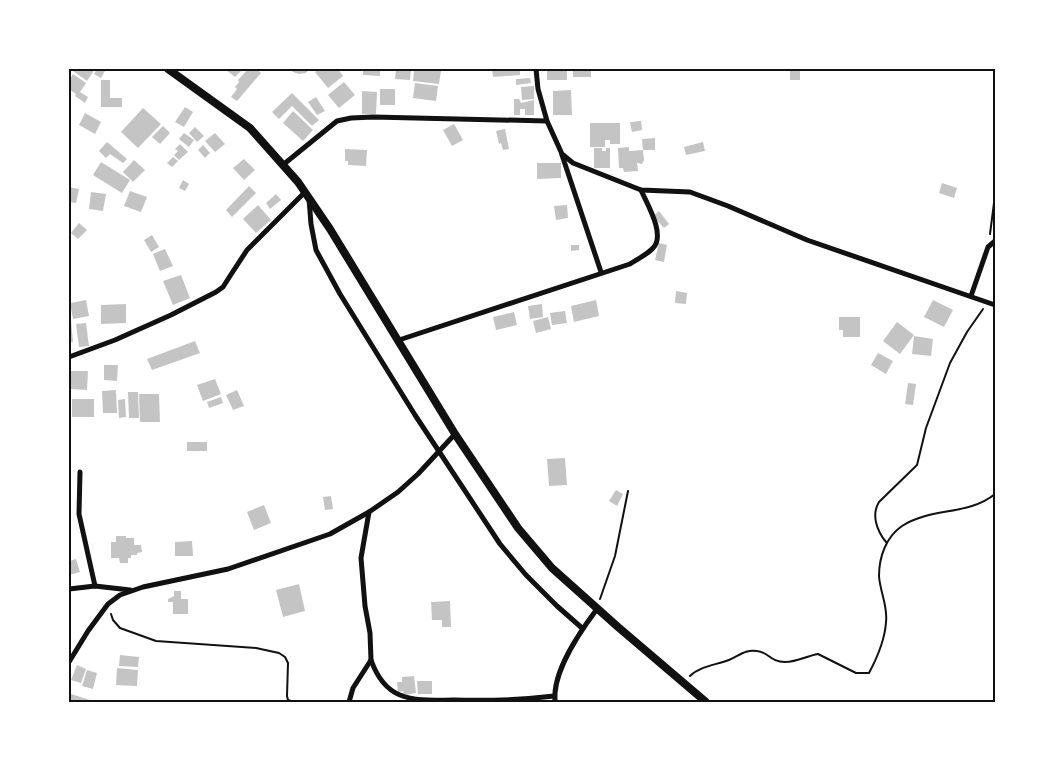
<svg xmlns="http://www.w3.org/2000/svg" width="1064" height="771" font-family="Cabin,sans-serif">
<rect width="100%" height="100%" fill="#fff"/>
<g fill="#c4c4c4">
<path d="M74,69H95L87,81L73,71Z"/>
<path d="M97,69H106L101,78L94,74Z"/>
<path d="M225,69H243L235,77Z"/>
<path d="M248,69H256L261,73L237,101L231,97L237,89L235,87L239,82L238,80Z"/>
<path d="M290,69H309L306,73L299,74L293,72Z"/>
<path d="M319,69H338L343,76L328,88L315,72Z"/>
<path d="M363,69H380V76L363,75Z"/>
<path d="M396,69H411L410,80L395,79Z"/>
<path d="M414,69L441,71L439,84L413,81Z"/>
<path d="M492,69H520V75L493,77Z"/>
<rect x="547" y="69" width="20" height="11"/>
<rect x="573" y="69" width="18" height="8"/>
<rect x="790" y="69" width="10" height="11"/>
<path d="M73,74L86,83L80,92L88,97L85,103L75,96L76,94L69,89V81Z"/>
<path d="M530,78L531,83L516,85V79Z"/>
<path d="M101,80H110V98H122V107H101Z"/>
<path d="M344,82L355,95L339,108L328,95Z"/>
<path d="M415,83L438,86L436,101L413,98Z"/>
<path d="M534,86V99L522,100L521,87Z"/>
<rect x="380" y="89" width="15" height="16"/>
<path d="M571,90L572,115H553V91Z"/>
<path d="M362,91L377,92L376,114H362Z"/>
<path d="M292,93L319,120L312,126L292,106L279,119L272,112Z"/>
<path d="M316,97L325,111L317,115L308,102Z"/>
<path d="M514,99H519L521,103L534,100V115H525V109H520V115H514Z"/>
<path d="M185,107L193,112L184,127L175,122Z"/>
<path d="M143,108L161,124L138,148L121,132Z"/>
<path d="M293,111L313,130L303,141L283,123Z"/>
<path d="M85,113L101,122L95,134L79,125Z"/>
<path d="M641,121L642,130L632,132L630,122Z"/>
<path d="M590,123H620V144H610V140H605V147H590Z"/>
<path d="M454,124L463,140L452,146L443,130Z"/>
<path d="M163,126L170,133L160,144L152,137Z"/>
<path d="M195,127L204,136L197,142L189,133Z"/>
<path d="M505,129L509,149L503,150L501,143L499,144L496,131Z"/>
<path d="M184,133L194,140L189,147L179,139Z"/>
<path d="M215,133L225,144L215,152L205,141Z"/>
<path d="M655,138V150H643L642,139Z"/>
<path d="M107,142L127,159L123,163L110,154L106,158L99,151Z"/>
<path d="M703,142L705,151L686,155L684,147Z"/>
<path d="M180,144L188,152L179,160L174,155L178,151L175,149Z"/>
<path d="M203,145L210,153L205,158L198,150Z"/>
<path d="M629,147V151L643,150L644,160L642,164L637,163L638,171L624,172L623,168H619L618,148Z"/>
<path d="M594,148H602V151H606V148H610V168H594Z"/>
<path d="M345,149L367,150L366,166L348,165V161H345Z"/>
<path d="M173,157L178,161L172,167L167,163Z"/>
<path d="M244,159L255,170L244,180L233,168Z"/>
<path d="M134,160L145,170L133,182L123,172Z"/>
<path d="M101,162L130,180L122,193L93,175Z"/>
<path d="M537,163H561V178L537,179Z"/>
<path d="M183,180L189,184L185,191L179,188Z"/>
<path d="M942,183L957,188L954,198L939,193Z"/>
<path d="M249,186L256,193L232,217L226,210Z"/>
<path d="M69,187L79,189L76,203L69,202L71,194L69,193Z"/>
<path d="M130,191L147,197L141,212L124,206Z"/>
<path d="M91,192L106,194L103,211L89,209Z"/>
<path d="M276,194L281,200L270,209L266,203Z"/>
<path d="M258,205L271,220L256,233L243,219Z"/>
<path d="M567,205L568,218L556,220L554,206Z"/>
<path d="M659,211L669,224L664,228L653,216Z"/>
<path d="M79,223L87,230L78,239L71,233Z"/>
<path d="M152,235L159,247L151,252L144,240Z"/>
<path d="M659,243L667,245L664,262L655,260Z"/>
<path d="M571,245H579V250L571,251Z"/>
<path d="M165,249L173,266L160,271L153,254Z"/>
<path d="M181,275L190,298L173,305L163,281Z"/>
<path d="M676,291L687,293L686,304L675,303Z"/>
<path d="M86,300L89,316L73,319L70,303Z"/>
<path d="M596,300L599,316L574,322L571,306Z"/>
<path d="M933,300L953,310L944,327L924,317Z"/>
<path d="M126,304V323L101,324V305Z"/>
<path d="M542,304L543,317L530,319L528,306Z"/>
<path d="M565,311L567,323L552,325L550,313Z"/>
<path d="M514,312L517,325L496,330L493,317Z"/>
<path d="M548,317L551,329L536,333L533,321Z"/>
<path d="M839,317H860V337H843V330H839Z"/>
<path d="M71,320L73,342H69V321Z"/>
<path d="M897,322L914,335L900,354L883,341Z"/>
<path d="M86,323L89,346L79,347L76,324Z"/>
<path d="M914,336L933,339L931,356L912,354Z"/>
<path d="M195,341L200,353L152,370L147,359Z"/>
<path d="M878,353L893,361L886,374L871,365Z"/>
<path d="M104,365H118L117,381L104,380Z"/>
<path d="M71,371H88L87,390L70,389Z"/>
<path d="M215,379L221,394L203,401L197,385Z"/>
<path d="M908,383L916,384L913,405L905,404Z"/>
<path d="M116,390L117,413H103L102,391Z"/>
<path d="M237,390L244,406L233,410L226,395Z"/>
<path d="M128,392H138L139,418H129Z"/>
<path d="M139,394H159L160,422H140Z"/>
<path d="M221,397L223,403L209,408L207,402Z"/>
<rect x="72" y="399" width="22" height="18"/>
<path d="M125,399L126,417L119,418L118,400Z"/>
<rect x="187" y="442" width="20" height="9"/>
<path d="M565,458L567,485L549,486L547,459Z"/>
<path d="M616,490L623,494L617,506L609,501Z"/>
<path d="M331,496L333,509L325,510L323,497Z"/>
<path d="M264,505L271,523L254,530L247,512Z"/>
<path d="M116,536H126V538H134V545H141L142,552L137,553V555H131V558H128V563H120L119,558H111V542H116Z"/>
<path d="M192,541L193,556H175V542Z"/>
<path d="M76,559L80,572L69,575V561Z"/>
<path d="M299,584L305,611L283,617L276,590Z"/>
<path d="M174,591H181V599H188V614H173V602H168V599L174,596Z"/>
<path d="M450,601L451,627H442V620H432L431,602Z"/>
<path d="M120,655L139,657L138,667L119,666Z"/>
<path d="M77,665L86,669L81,683L71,680Z"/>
<path d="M117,668L138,670L137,686L116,685Z"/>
<path d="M87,670L97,673L93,689L82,686Z"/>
<path d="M414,676L416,693L404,695L403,691L398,692L397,682H402V677Z"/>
<path d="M417,681H432V694H418Z"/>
<path d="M71,694L96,702H69Z"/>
</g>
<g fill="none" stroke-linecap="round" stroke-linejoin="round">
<g stroke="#111" stroke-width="2">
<path d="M990,234L995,195"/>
<path d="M886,542C877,531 871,515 879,502L917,465L926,428L950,363L967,332L983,309"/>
<path d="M600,599L615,556L628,491"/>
<path d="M111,614L113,620L120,628L156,641L256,648L279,653L285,657L288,663L287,696L288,700L294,702"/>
<path d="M690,676C700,666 716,665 729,660C739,656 745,649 757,651C769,652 770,662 785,662C798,662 806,656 818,654L856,673H869C877,658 885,639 886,622C888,606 880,592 879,576C879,557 886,537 902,526C931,507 968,516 995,494"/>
</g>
<g stroke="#111" stroke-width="5">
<path d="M536,69L538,89L547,121L562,154L573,163L641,190L690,192L728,206L807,240L995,305"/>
<path d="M562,155L601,272"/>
<path d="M284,164L337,121L351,118L373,117L547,121"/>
<path d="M309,199L311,224L316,250L340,294L415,415L500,544L526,575L557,606L582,628"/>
<path d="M971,296L988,247L995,241"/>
<path d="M399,340L630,264C637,259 647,255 653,248C666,235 647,204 641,190"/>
<path d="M69,357L115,340L171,315L216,292L223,287L230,276L247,250L305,192"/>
<path d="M80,472L79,514L95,586"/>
<path d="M69,589L95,586L130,590"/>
<path d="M371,660C376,674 385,689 400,695C417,702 436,700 454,700C487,701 521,700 554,696"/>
<path d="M69,662L88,631L108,604L120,595L143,587L228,569L330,534L369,512L398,492L418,474L455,434"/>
<path d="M349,702L353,688L371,660L370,633L365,606L361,558L369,512"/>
<path d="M555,702C552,672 579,633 597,609"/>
</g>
<path stroke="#111" stroke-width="8" d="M168,69L250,128L298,182L330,229L455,434L518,528L552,568L618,627L706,702"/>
</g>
<rect width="1064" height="771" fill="none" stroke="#ffffff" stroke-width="140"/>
<rect x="70" y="70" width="924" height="631" fill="none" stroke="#111" stroke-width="2"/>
</svg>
